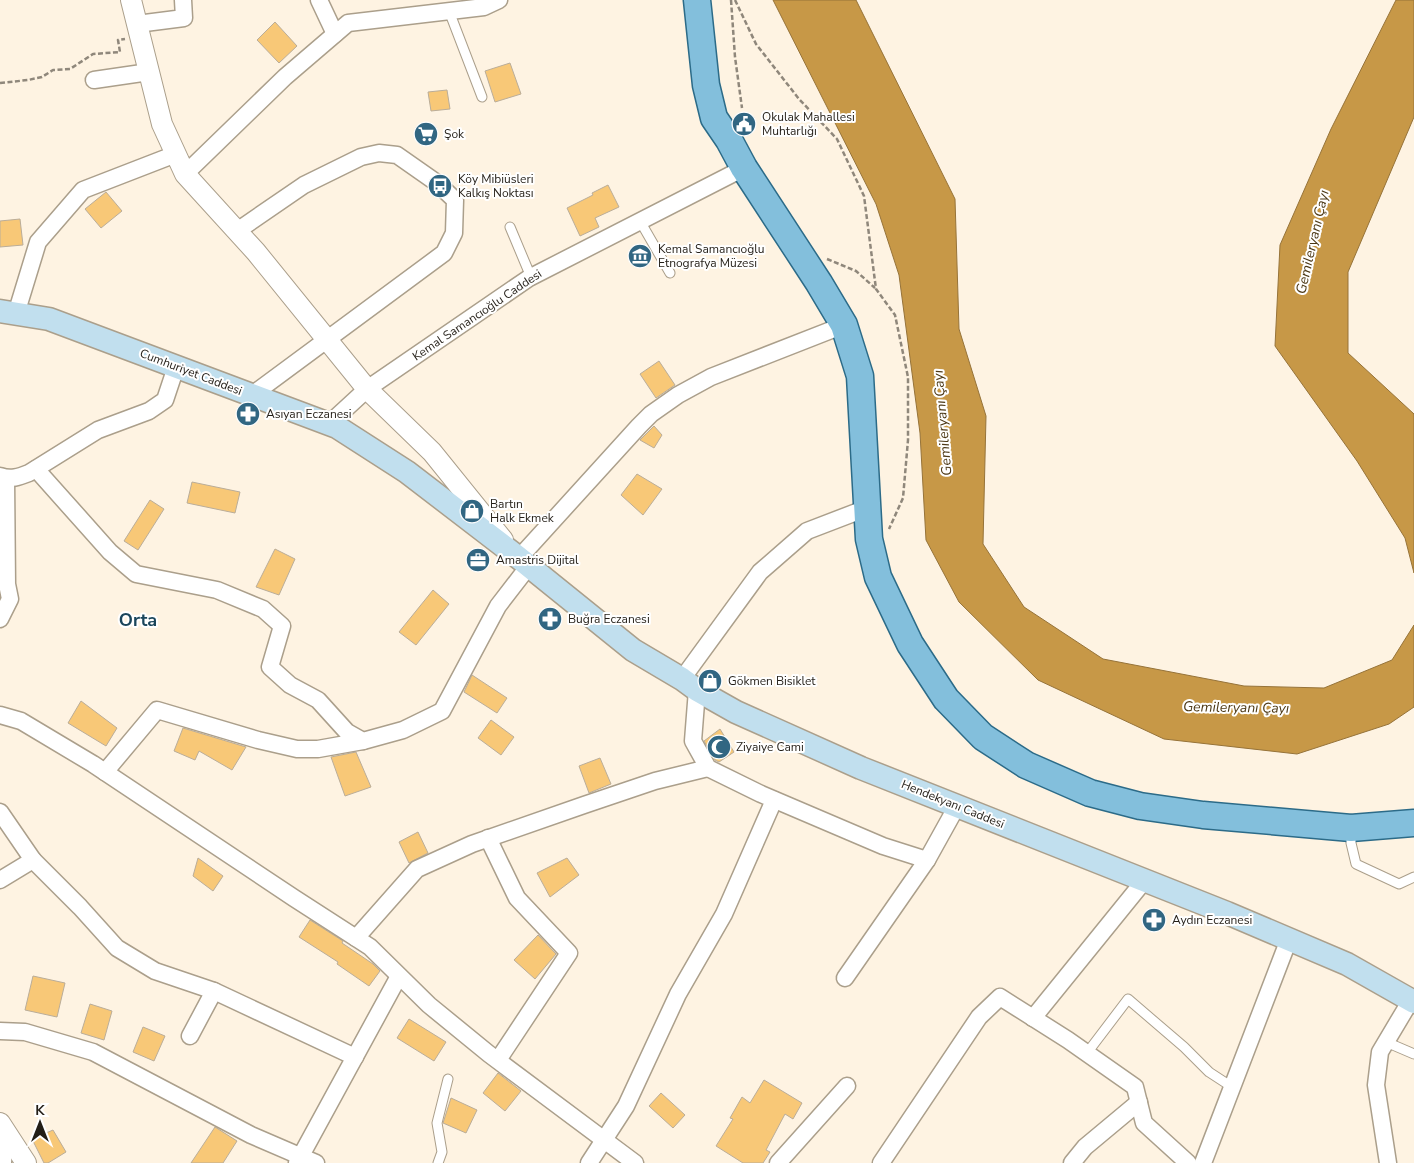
<svg xmlns="http://www.w3.org/2000/svg" width="1414" height="1163" font-family="'Nunito Sans',sans-serif">
<rect width="100%" height="100%" fill="#fef3e2"/>
<g fill="#c79847" stroke="#967339">
<path d="M773,0H856L955,199L959,329L986,416L983,544L1024,607L1103,659L1244,686L1324,688L1392,660L1414,625V707L1389,724L1297,754L1164,739L1038,680L959,602L926,540L920,433L899,275L876,204Z"/>
<path d="M1396,0H1414V117L1348,272V353L1414,414V573L1405,538L1357,461L1275,346L1280,245L1331,129Z"/>
</g>
<g fill="#f8c877" stroke="#baad99">
<path d="M275,22L297,46L279,63L257,40Z"/>
<path d="M510,63L521,94L495,102L485,71Z"/>
<path d="M447,90L450,109L431,111L428,92Z"/>
<path d="M608,185L619,207L595,218L599,227L580,236L567,208L593,195L592,193Z"/>
<path d="M106,192L122,211L101,228L85,209Z"/>
<path d="M20,219L23,245L0,247V221Z"/>
<path d="M659,361L675,385L656,398L640,374Z"/>
<path d="M654,426L662,435L654,448L640,440Z"/>
<path d="M637,474L662,489L643,515L621,495Z"/>
<path d="M192,482L240,492L235,513L187,503Z"/>
<path d="M150,500L164,509L138,550L124,541Z"/>
<path d="M275,549L295,559L279,595L256,587Z"/>
<path d="M433,590L449,604L416,645L399,632Z"/>
<path d="M472,675L507,698L497,713L464,692Z"/>
<path d="M81,701L117,728L106,746L68,723Z"/>
<path d="M491,720L514,737L501,755L478,738Z"/>
<path d="M183,728L246,747L232,770L199,751L195,760L174,751Z"/>
<path d="M720,729L734,752L719,762L715,760L704,741Z"/>
<path d="M356,752L371,787L345,796L331,757Z"/>
<path d="M600,758L611,784L589,793L579,766Z"/>
<path d="M418,832L428,853L409,863L399,842Z"/>
<path d="M198,858L223,876L213,891L193,876Z"/>
<path d="M567,858L579,875L550,897L537,873Z"/>
<path d="M310,920L343,941L342,943L373,964L380,971L369,986L337,964L338,962L299,937Z"/>
<path d="M538,935L556,954L535,979L514,960Z"/>
<path d="M33,976L65,983L57,1017L25,1010Z"/>
<path d="M90,1004L112,1011L104,1040L81,1033Z"/>
<path d="M409,1019L446,1042L434,1061L397,1038Z"/>
<path d="M143,1027L165,1036L154,1061L133,1052Z"/>
<path d="M498,1073L521,1091L505,1111L483,1093Z"/>
<path d="M764,1080L802,1103L793,1119L785,1114L766,1150L770,1152L763,1163H743L716,1146L733,1119L730,1118L742,1097L750,1103Z"/>
<path d="M661,1093L685,1115L673,1128L649,1106Z"/>
<path d="M451,1098L477,1110L466,1133L443,1123Z"/>
<path d="M215,1127L237,1141L223,1163H191Z"/>
<path d="M53,1130L66,1152L48,1163H44L32,1139Z"/>
</g>
<g fill="none" stroke-linecap="round" stroke-linejoin="round">
<g stroke="#ab9f8b" stroke-width="11">
<g id="service">
<path d="M449,11L482,97"/>
<path d="M640,221L670,273"/>
<path d="M510,227L531,277"/>
<path d="M1351,831V843L1356,864L1399,884L1414,877"/>
<path d="M1386,1042L1414,1054"/>
<path d="M1087,1053L1128,999L1184,1047L1209,1072L1232,1087"/>
<path d="M438,1163L442,1152L437,1123L448,1079"/>
</g>
</g>
<g stroke="#ab9f8b" stroke-width="19">
<g id="minor">
<path d="M319,0L335,34"/>
<path d="M137,24L184,18L183,0"/>
<path d="M94,80L149,72"/>
<path d="M185,174L285,77L348,23L484,7L499,0"/>
<path d="M237,231L304,185L361,157L379,153L397,155L437,183L455,200L454,233L444,253L252,395"/>
<path d="M16,314L38,242L83,190L176,154"/>
<path d="M329,424L367,389L529,278L744,168"/>
<path d="M36,469L110,552L136,574L217,590L263,609L282,626L270,667L290,685L318,700L347,732L363,741L403,730L442,711L498,606L528,567"/>
<path d="M0,476C11,480 19,477 29,473L98,430L149,411L165,400L176,367"/>
<path d="M519,558L639,426L651,414L678,395L711,377L844,325"/>
<path d="M0,619L10,599L7,584L6,478"/>
<path d="M682,679L760,572L807,531L867,508"/>
<path d="M697,690L693,741L708,768L761,794L883,846L927,860"/>
<path d="M0,715L21,721L93,764L294,898L370,947L429,1005L489,1054L635,1163"/>
<path d="M105,772L157,710L258,740L297,749H318L363,741"/>
<path d="M0,812L33,860L0,880"/>
<path d="M488,838L517,898L569,953L498,1060"/>
<path d="M33,860L80,907L117,948L155,971L214,991"/>
<path d="M356,938L417,869L472,844L584,805L655,781L708,768"/>
<path d="M845,978L927,860L957,806"/>
<path d="M1033,1018L1144,881"/>
<path d="M0,1031L25,1032L93,1052L251,1135L316,1163"/>
<path d="M190,1036L214,991L355,1057"/>
<path d="M3,1163L5,1130"/>
<path d="M297,1163L399,976"/>
<path d="M589,1163L626,1106L678,994L724,914L774,800"/>
<path d="M778,1163L847,1086"/>
<path d="M881,1163L979,1017L1000,997L1068,1040L1135,1087L1144,1123L1188,1163"/>
<path d="M1072,1163L1085,1147L1139,1102"/>
<path d="M1203,1163L1289,939"/>
<path d="M1388,1163L1376,1085L1380,1052L1411,1000"/>
</g>
</g>
<g stroke="#ab9f8b" stroke-width="22">
<g id="tertiary">
<path d="M131,0L162,124L185,174L256,252L367,389L432,452L503,540"/>
<path d="M0,1123L26,1163"/>
</g>
</g>
<g stroke="#ab9f8b" stroke-width="25">
<path id="secondary" d="M0,311L49,319L337,427L407,472L519,558L633,650L682,679L697,690L736,712L861,768L1227,913L1347,964L1414,1002"/>
</g>
<g stroke="#2c6b88" stroke-width="29">
<path id="primary" d="M697,0L706,85L714,118L729,140L744,168L819,283L844,325L860,376L869,539L878,577L910,644L946,699L983,737L1026,765L1090,793L1140,806L1203,815L1351,828L1414,823"/>
</g>
<g stroke="#8f877b" stroke-width="2.5" stroke-dasharray="5 2.5" stroke-linecap="butt">
<path d="M731,0L735,57L742,108"/>
<path d="M735,0L756,44L799,99L837,139L864,196L876,289L895,315L908,377V440L903,498L889,529"/>
<path d="M0,83L28,80L42,77L53,70L70,69L93,54L120,52L118,40L125,39"/>
<path d="M827,259L856,271L875,288"/>
</g>
<use href="#service" stroke="#fff" stroke-width="9"/>
<use href="#minor" stroke="#fff" stroke-width="16"/>
<use href="#tertiary" stroke="#fff" stroke-width="20"/>
<use href="#secondary" stroke="#c1dfee" stroke-width="22"/>
<use href="#primary" stroke="#83bfdc" stroke-width="26"/>
</g>
<defs>
<g id="civic-disc" transform="scale(1.25)"><circle r="9.5" fill="#316682" stroke="#fff"/><path d="M-.6-6.5H3V-4.5H.6V-3L4-1V1h2V6H-6V1h2V-1L-.6-3ZM-1.2 2.5V6h2.4V2.5Z" fill="#fff"/></g>
<g id="supermarket-disc" transform="scale(1.25)"><circle r="9.5" fill="#316682" stroke="#fff"/><path d="M-6-5.5h2.5l.6 2H6L4.5 2H-2.5L-4.4-4H-6ZM-1.5 3.2a1.3 1.3 0 1 0 .1 0ZM3 3.2a1.3 1.3 0 1 0 .1 0Z" fill="#fff"/></g>
<g id="bus-disc" transform="scale(1.25)"><circle r="9.5" fill="#316682" stroke="#fff"/><path d="M-5-6H5V4H4V6H2V4H-2V6H-4V4H-5ZM-3.5-4V0h7V-4ZM-3.5 1.2v1.5H-2V1.2ZM2 1.2v1.5H3.5V1.2Z" fill="#fff"/></g>
<g id="museum-disc" transform="scale(1.25)"><circle r="9.5" fill="#316682" stroke="#fff"/><path d="M0-6L6-3V-2H-6V-3ZM-5-1h2V3h-2ZM-1-1h2V3h-2ZM3-1h2V3H3ZM-6 4H6V6H-6Z" fill="#fff"/></g>
<g id="pharmacy-disc" transform="scale(1.25)"><circle r="9.5" fill="#316682" stroke="#fff"/><path d="M-2-6h4v4h4v4h-4v4h-4v-4h-4v-4h4Z" fill="#fff"/></g>
<g id="shop-disc" transform="scale(1.25)"><circle r="9.5" fill="#316682" stroke="#fff"/><path d="M-5-2.5h2.3a2.7 3.5 0 0 1 5.4 0H5L5.5 6h-11ZM-1.5-2.5h3a1.5 2.3 0 0 0-3 0Z" fill="#fff"/></g>
<g id="office-disc" transform="scale(1.25)"><circle r="9.5" fill="#316682" stroke="#fff"/><path d="M-6-3h4V-5.5h4V-3h4V5H-6ZM-1-4.5V-3h2v-1.5ZM-6 0V1H6V0Z" fill="#fff"/></g>
<g id="mosque-disc" transform="scale(1.25)"><circle r="9.5" fill="#316682" stroke="#fff"/><path d="M3.5-4.9A6 6 0 1 0 3.5 4.9A5 5 0 1 1 3.5-4.9Z" fill="#fff"/></g>
</defs>
<g fill-rule="evenodd">
<use href="#civic-disc" x="744" y="124"/>
<use href="#supermarket-disc" x="426" y="134"/>
<use href="#bus-disc" x="440" y="186"/>
<use href="#museum-disc" x="640" y="256"/>
<use href="#pharmacy-disc" x="248" y="414"/>
<use href="#shop-disc" x="472" y="511"/>
<use href="#office-disc" x="478" y="560"/>
<use href="#pharmacy-disc" x="550" y="619"/>
<use href="#shop-disc" x="710" y="681"/>
<use href="#mosque-disc" x="719" y="747"/>
<use href="#pharmacy-disc" x="1154" y="920"/>
</g>
<g text-anchor="middle" stroke-width="4" stroke-linejoin="round" paint-order="stroke">
<g font-size="12" fill="#231e17" stroke="#fff" text-anchor="start">
<text x="762" y="121">Okulak Mahallesi<tspan x="762" dy="14">Muhtarlığı</tspan></text>
<text x="444" y="138">Şok</text>
<text x="458" y="183">Köy Mibiüsleri<tspan x="458" dy="14">Kalkış Noktası</tspan></text>
<text x="658" y="253">Kemal Samancıoğlu<tspan x="658" dy="14">Etnografya Müzesi</tspan></text>
<text x="266" y="418">Asıyan Eczanesi</text>
<text x="490" y="508">Bartın<tspan x="490" dy="14">Halk Ekmek</tspan></text>
<text x="496" y="564">Amastris Dijital</text>
<text x="568" y="623">Buğra Eczanesi</text>
<text x="728" y="685">Gökmen Bisiklet</text>
<text x="736" y="751">Ziyaiye Cami</text>
<text x="1172" y="924">Aydın Eczanesi</text>
</g>
<g font-size="12" fill="#231e17" stroke="#fff">
<text transform="translate(477 315) rotate(-34)" y="4">Kemal Samancıoğlu Caddesi</text>
<text transform="translate(191 372) rotate(21)" y="4">Cumhuriyet Caddesi</text>
<text transform="translate(953 804) rotate(22)" y="4">Hendekyanı Caddesi</text>
</g>
<g font-size="14" font-style="italic" fill="#4d3916" stroke="#fff">
<text transform="translate(1312 242) rotate(-77)" y="5">Gemileryanı Çayı</text>
<text transform="translate(942 423) rotate(-95)" y="5">Gemileryanı Çayı</text>
<text transform="translate(1236 707) rotate(1)" y="5">Gemileryanı Çayı</text>
</g>
<g font-size="18" font-weight="bold" fill="#1a455b" stroke="#fff">
<text x="138" y="626">Orta</text>
</g>
</g>
<g transform="translate(40 1123)" stroke="#ffffff" stroke-width="4" paint-order="stroke">
<path d="M0-4L9 19L0 12L-9 19Z" fill="#231e17"/>
<text y="-8" font-size="14" font-weight="bold" text-anchor="middle" fill="#231e17">K</text>
</g>
</svg>
